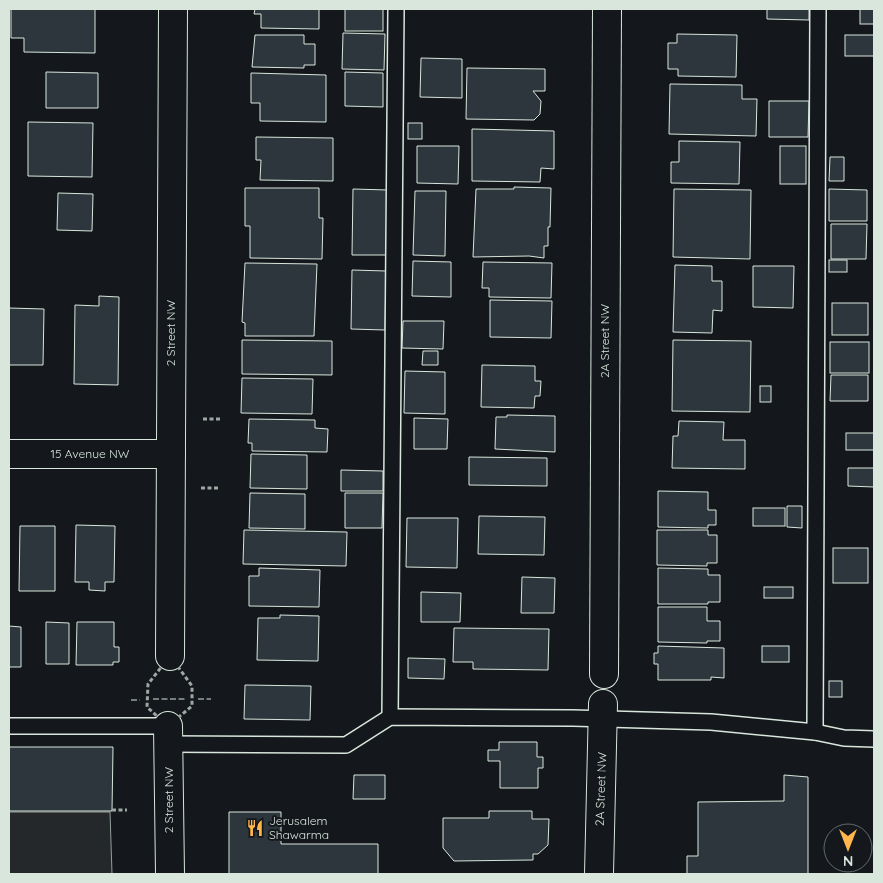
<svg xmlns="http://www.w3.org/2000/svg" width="883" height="883" font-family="Quicksand,sans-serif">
<rect width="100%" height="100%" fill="#14181c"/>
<path fill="#24282b" stroke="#939e99" d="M9,812H110L112,874H9Z"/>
<g fill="#2c363c" stroke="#d8e6dc">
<path d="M11,9H95V53L24,52V38H11Z"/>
<path d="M255,9H319V29L261,28V14H254Z"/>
<rect x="345" y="9" width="38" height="22"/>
<path d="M767,9H809V20L767,19Z"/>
<rect x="860" y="9" width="14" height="15"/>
<path d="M343,33L385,34L384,70L342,69Z"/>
<path d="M677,34L737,35L736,77L678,76V69H668V43H677Z"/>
<path d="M255,35H304V44H315V65H304V68L252,67Z"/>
<rect x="845" y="35" width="29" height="21"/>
<path d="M421,58L462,59V98L420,97Z"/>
<path d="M467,68L545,69V91H533L541,101L540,114L534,120L466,119Z"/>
<path d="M46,72L98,73V108H46Z"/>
<path d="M345,72L383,73V107L345,106Z"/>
<path d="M251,73L326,75V122L260,121V103H251Z"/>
<path d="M670,84L742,85V99H757L756,136L669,134Z"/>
<path d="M769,101H809L808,137H769Z"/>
<path d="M28,122L93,123L92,177L28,176Z"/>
<rect x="408" y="123" width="14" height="16"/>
<path d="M472,129L554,131V169L541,168L540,182L472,181Z"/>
<path d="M256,137L333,138V181L260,180L261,160H256Z"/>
<path d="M679,141L740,142L739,184L671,183V162H679Z"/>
<path d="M417,146H459L458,184L417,183Z"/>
<rect x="780" y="146" width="26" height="38"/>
<path d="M830,157H844V181H829Z"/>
<path d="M514,187L551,188L550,227H548V246H544V258L529,256L473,257L476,189H514Z"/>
<path d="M245,188H319V218H323L322,259L250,258V226H245Z"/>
<path d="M353,189L388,190L387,255H352Z"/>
<path d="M674,189L751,190L750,259L673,257Z"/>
<path d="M829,189L867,190V221H829Z"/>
<path d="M415,191H446L445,256L413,255Z"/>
<path d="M58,193L93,194L92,231L57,230Z"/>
<path d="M831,224H867L866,259H831Z"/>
<rect x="829" y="260" width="18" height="12"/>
<path d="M413,261L451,262V297L412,296Z"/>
<path d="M483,262L552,263L551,298L489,297V288H482Z"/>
<path d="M245,263L317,264L314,336H245V323L242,322Z"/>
<path d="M675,265L712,266V281H722V311L713,310L712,333L673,332Z"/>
<path d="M753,266H794L793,308L753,307Z"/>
<path d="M352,270L386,271L385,330L351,329Z"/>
<path d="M99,296L119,297L118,385L74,384L75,305L99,306Z"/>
<path d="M490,300L552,301L551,338L490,337Z"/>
<rect x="832" y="303" width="36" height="32"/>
<path d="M9,308L44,309L43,365H9Z"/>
<path d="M403,321H444L443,349L402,348Z"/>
<path d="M242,340L332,341V375L242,374Z"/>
<path d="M673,340L751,341L750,412L672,411Z"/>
<rect x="830" y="342" width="39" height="31"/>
<path d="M423,351H438V365H422Z"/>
<path d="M482,365L535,366V381H541L540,396H535L534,408L481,407Z"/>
<path d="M405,371L445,372V414L404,413Z"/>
<path d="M831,375H868V401H830Z"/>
<path d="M242,378L313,379L312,414L241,413Z"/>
<rect x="760" y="386" width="11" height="16"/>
<path d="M507,415L555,416V452L495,449L496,417H507Z"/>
<path d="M414,418L448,419L447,449H414Z"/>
<path d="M249,419L315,420V428L328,429L327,452L252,451V443H248Z"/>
<path d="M679,421L724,422L723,440H745V469L672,468L673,436H678Z"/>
<rect x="846" y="433" width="28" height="17"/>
<path d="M251,454L307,455V489L250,488Z"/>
<path d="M469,457L547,458V486L469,485Z"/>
<path d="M848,468H874V487L848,486Z"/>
<path d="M341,470L383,471V491H341Z"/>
<path d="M658,491L708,492V510H716V525H708V528L658,527Z"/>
<path d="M250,493L305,494V529L249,528Z"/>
<path d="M345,493H383L382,528H345Z"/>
<path d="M787,506H802V528L787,527Z"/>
<rect x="753" y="508" width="32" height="18"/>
<path d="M479,516L545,517L544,555L478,554Z"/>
<path d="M407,518H458L457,568L406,567Z"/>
<path d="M76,525L115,526L114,582H105V591L89,590V582H75Z"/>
<path d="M20,526H55V591H19Z"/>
<path d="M244,530L347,532L346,566L243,564Z"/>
<path d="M657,530H708V535H717V563H707V566L657,565Z"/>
<rect x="833" y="548" width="35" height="35"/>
<path d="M259,568L320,570L319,607L249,606V576H259Z"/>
<path d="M658,568L708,569V575H720V602H708V604H658Z"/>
<path d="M522,577L555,578L554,613H521Z"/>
<rect x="764" y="587" width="29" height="11"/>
<path d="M421,592L461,593L460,622H421Z"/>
<path d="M658,607H707V621H720V641H707V643L658,642Z"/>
<path d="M280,615L319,616L318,661L257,660L258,618H280Z"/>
<path d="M46,622L69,623V664H46Z"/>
<path d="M77,622H114V647H119V662H113V665H76Z"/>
<path d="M9,626L21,627V667H9Z"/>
<path d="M454,628L549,629L548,670L473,669V662H453Z"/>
<path d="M658,646L724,648V678L711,677V680H658V664H654V653H658Z"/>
<rect x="762" y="646" width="27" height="16"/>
<path d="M408,658L445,659L444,679L408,678Z"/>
<rect x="829" y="681" width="13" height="16"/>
<path d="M245,685L311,686L310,720L244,719Z"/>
<path d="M499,742H537V757H543V768H538V788H500V761H488V750H499Z"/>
<path d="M9,747H113L112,811H9Z"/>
<path d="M354,775H385V799H353Z"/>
<path d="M784,775L808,777V874H687V856H698V802L784,801Z"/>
<path d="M489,811H532V819H549L548,845L538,854H533V860L454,861L443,848V818H489Z"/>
<path d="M229,812H281V844H378V874H229Z"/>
</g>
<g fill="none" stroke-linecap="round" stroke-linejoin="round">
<g stroke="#d8e6dc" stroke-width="18">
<g id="service">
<path d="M390,717L396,9"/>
<path d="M9,726H168"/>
<path d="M815,732L818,9"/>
<path d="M169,744L346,745L390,717L573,718L711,722L815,732L844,738L874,739"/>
</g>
</g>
<g stroke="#d8e6dc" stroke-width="30">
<g id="minor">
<path d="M9,454H171"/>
<path d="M170,656L173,9"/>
<path d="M604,674L607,9"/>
<path d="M168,726L170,874"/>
<path d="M599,874L603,704"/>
</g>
</g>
<g stroke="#9da8a2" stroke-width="3" stroke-dasharray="4 2.5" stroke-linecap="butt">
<path d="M203,419H220"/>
<path d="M201,488H220"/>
<path d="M170,656L192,686V706L168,726L147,707L148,684Z"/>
<path d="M112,810H127"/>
</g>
<use href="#service" stroke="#14181c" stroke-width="15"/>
<use href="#minor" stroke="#14181c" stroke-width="28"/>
<g stroke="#d8e6dc" stroke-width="1" stroke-dasharray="6 2.5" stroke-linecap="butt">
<path d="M153,699H187"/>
<path d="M198,699H211"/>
<path d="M131,700H140"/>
</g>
</g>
<defs>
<g id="restaurant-bare" transform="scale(1.35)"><path d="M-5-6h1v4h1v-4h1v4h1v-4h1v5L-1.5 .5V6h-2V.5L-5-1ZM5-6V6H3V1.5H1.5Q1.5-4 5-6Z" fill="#ffb74d" stroke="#14181c" stroke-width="2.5" paint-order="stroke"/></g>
</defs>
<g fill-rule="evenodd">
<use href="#restaurant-bare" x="255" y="828"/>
</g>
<g text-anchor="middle" stroke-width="4" stroke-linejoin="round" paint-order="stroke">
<g font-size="12" fill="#d8e6dc" stroke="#14181c">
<text transform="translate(171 333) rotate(-90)" y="4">2 Street NW</text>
<text transform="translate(605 341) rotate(-90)" y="4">2A Street NW</text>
<text x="90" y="458">15 Avenue NW</text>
<text transform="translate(601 789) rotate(-88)" y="4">2A Street NW</text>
<text transform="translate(169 800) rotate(-90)" y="4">2 Street NW</text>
</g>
<g font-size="12" fill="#d8e6dc" stroke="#14181c" text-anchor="start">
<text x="269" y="825">Jerusalem<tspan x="269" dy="14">Shawarma</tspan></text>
</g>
</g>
<rect width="883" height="883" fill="none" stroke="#d8e6dc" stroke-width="20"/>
<g transform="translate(848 848) rotate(180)"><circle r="24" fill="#14181c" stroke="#626a69"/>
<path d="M0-4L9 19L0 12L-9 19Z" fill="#ffb74d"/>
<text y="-8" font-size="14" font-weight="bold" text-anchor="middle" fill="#d8e6dc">N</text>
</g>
</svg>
